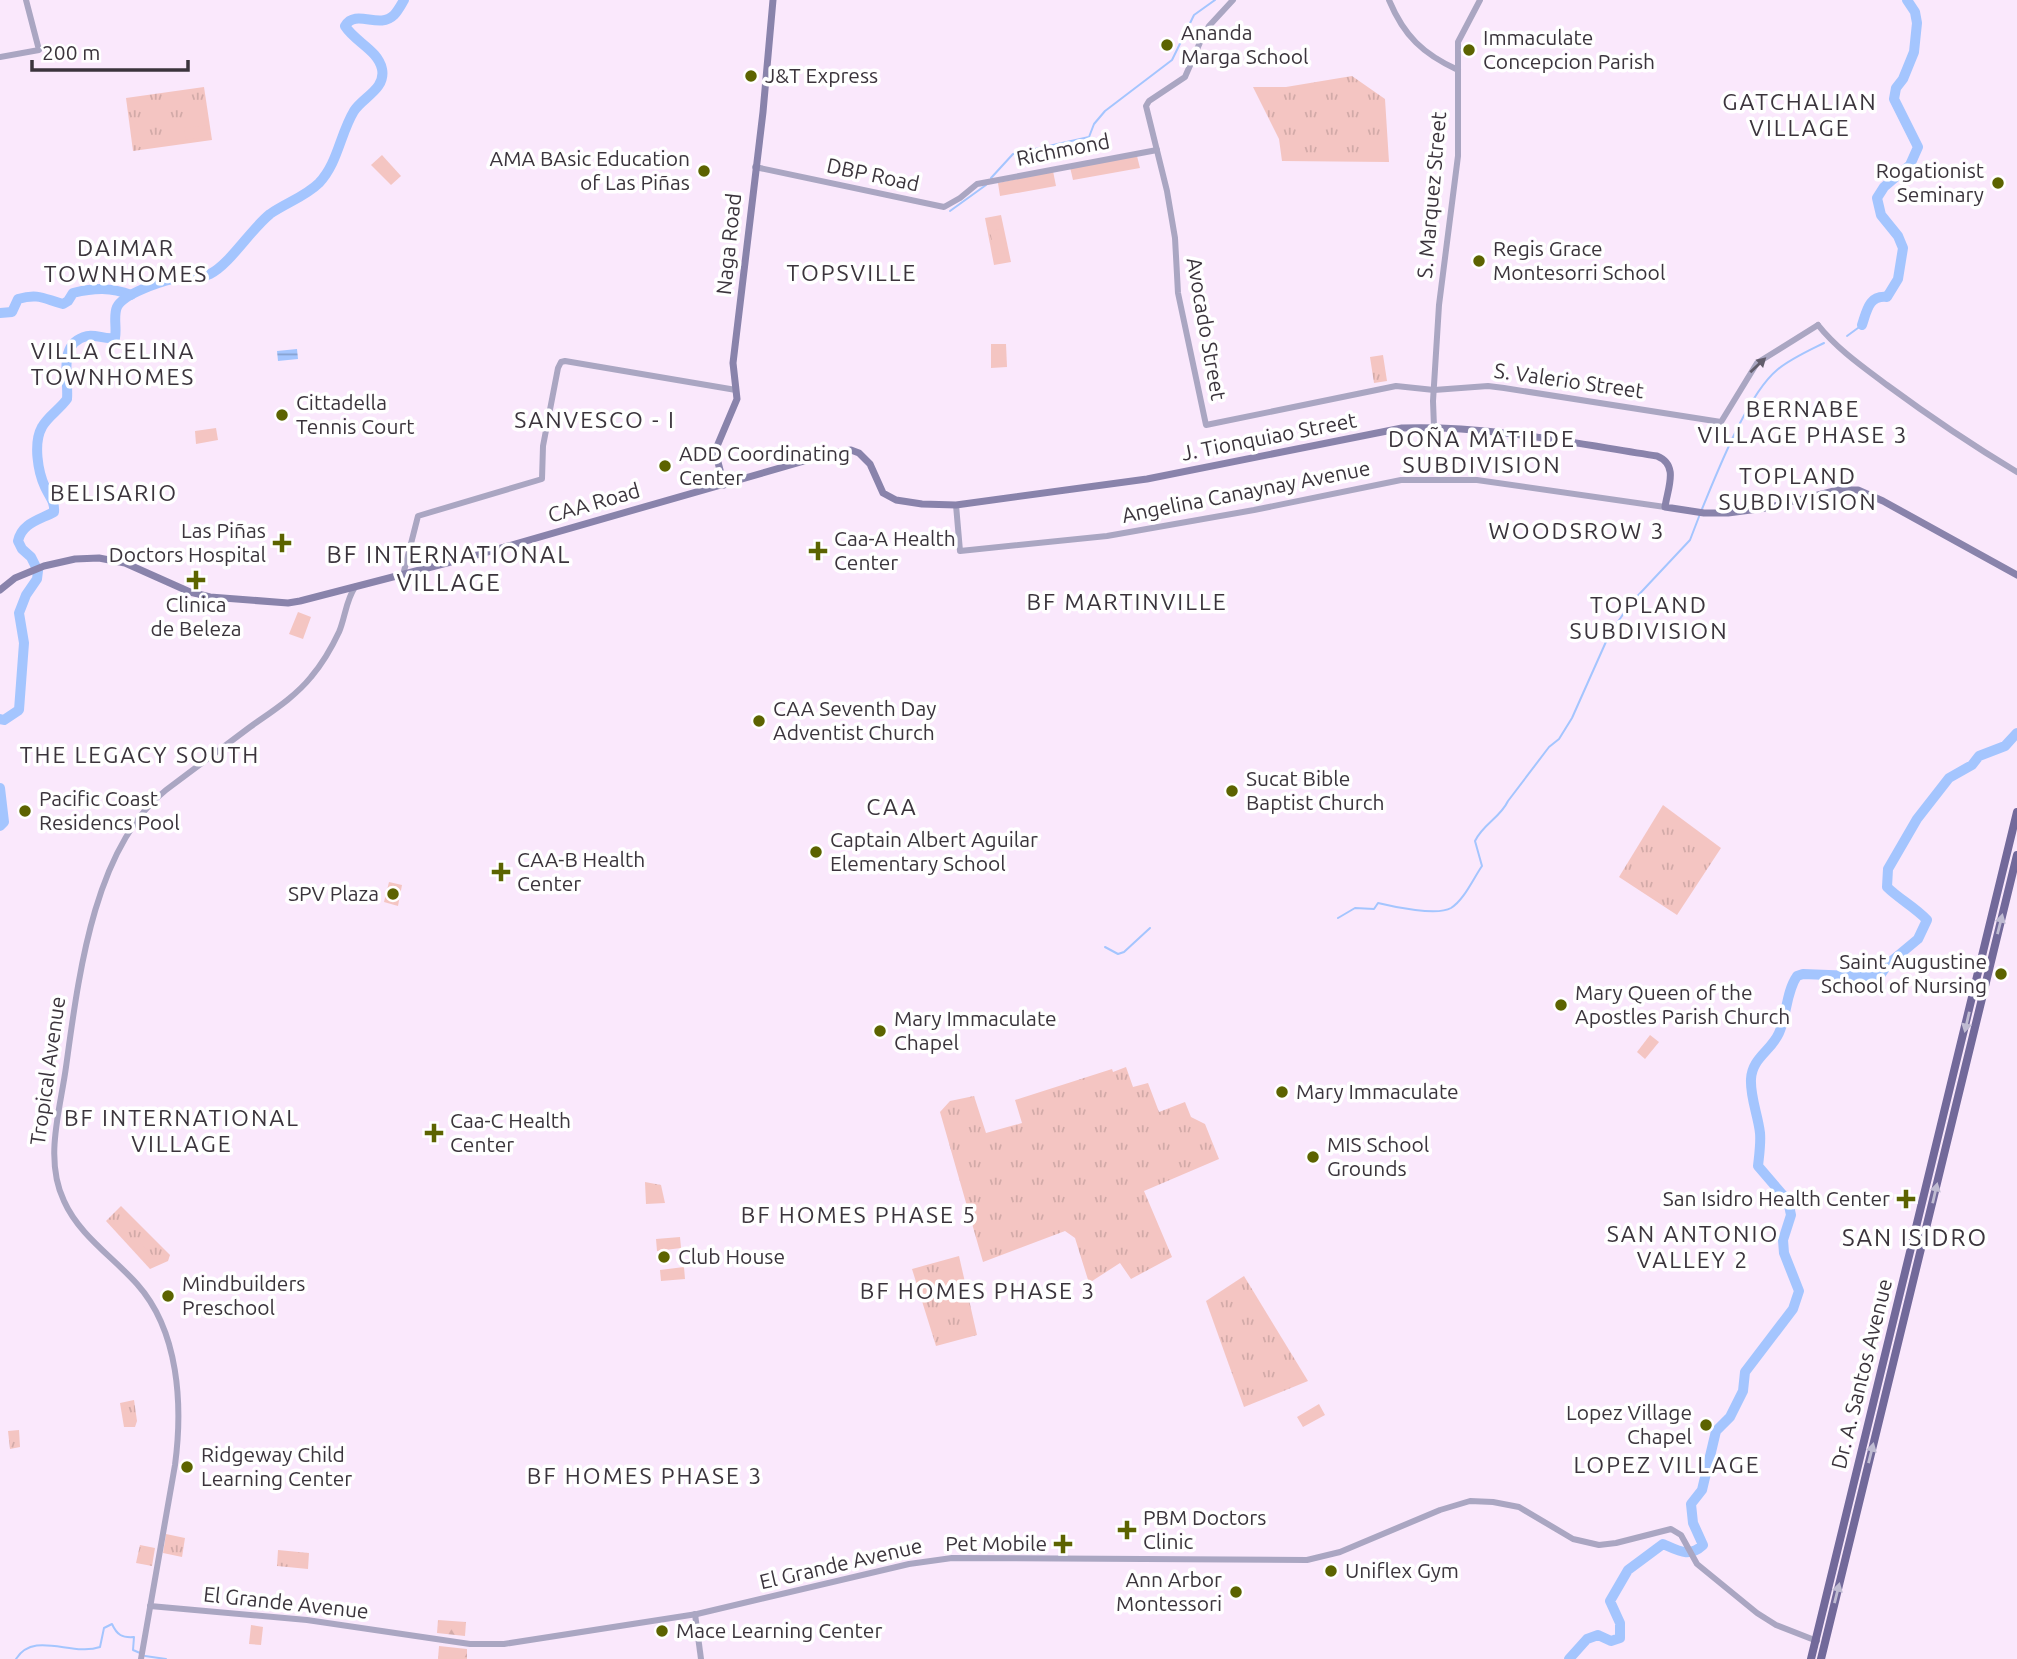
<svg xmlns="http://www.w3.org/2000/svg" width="2017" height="1659" font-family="Ubuntu,sans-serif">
<defs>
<pattern id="grass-tufts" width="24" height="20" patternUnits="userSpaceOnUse" patternTransform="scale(1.75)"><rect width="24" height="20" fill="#f4c5c2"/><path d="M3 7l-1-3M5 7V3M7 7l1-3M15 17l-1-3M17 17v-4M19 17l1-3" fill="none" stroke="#d2aaa8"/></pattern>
<pattern id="forest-firs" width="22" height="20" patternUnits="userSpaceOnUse" patternTransform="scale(1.75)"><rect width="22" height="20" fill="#f4c5c2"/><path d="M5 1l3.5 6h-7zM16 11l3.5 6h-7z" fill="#d2aaa8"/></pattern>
<pattern id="water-rules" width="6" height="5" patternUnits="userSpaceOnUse" patternTransform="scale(1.75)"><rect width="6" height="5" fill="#a4c5fe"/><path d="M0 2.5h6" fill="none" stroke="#87a1cf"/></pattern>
</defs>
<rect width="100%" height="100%" fill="#fae8fc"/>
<g fill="url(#grass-tufts)">
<path d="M1352,76L1385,99L1389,162L1282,161L1279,139L1253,87H1286Z"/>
<path d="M204,87L212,140L133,151L126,98Z"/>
<path d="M1001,215L1011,262L994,265L985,218Z"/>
<path d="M1383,355L1387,381L1374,383L1370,357Z"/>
<path d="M1663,805L1721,848L1677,915L1619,877Z"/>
<path d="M1126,1067L1133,1087L1148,1083L1159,1112L1185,1102L1191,1117L1205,1124L1219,1159L1144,1191L1172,1257L1131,1279L1120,1263L1089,1283L1075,1238L1065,1231L983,1262L940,1112L950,1101L974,1096L986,1133L1022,1123L1015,1100L1112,1069L1113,1072Z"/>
<path d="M645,1182L661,1185L665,1203L646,1204Z"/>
<path d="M121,1206L170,1255L168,1261L150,1269L106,1221Z"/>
<path d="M959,1256L977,1335L936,1346L912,1269Z"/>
<path d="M1244,1276L1308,1381L1244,1407L1206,1301Z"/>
<path d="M134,1400L137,1421L135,1427H124L120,1403Z"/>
<path d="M19,1430L20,1447L10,1449L8,1431Z"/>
<path d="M166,1534L185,1538L182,1557L163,1553Z"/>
<path d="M140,1545L155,1548L152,1566L136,1563Z"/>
<path d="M278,1550L309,1553L308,1569L277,1566Z"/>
<path d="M251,1625L263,1627L261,1645L249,1644Z"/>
</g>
<g fill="url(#forest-firs)">
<path d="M438,1620L466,1622L465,1636L437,1633Z"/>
<path d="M439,1646L467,1649V1659H438Z"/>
</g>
<g fill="#f4c5c2">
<path d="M206,125L208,137L186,140L184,128Z"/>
<path d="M382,155L401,176L391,185L371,165Z"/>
<path d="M1137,156L1140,168L1073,180L1070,167Z"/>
<path d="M1053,171L1056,186L1000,196L998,183Z"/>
<path d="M1003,229L1007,253L995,255L990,231Z"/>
<path d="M991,344H1006L1007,367L991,368Z"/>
<path d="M216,428L218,440L196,444L195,431Z"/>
<path d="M298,612L311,617L303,639L289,634Z"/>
<path d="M389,882L402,885L398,906L384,902Z"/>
<path d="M1650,1035L1659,1042L1645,1059L1637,1052Z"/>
<path d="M680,1237L681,1248L657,1251L656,1239Z"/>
<path d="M141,1243L155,1258L148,1264L134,1249Z"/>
<path d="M684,1267L685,1279L661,1281L660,1270Z"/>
<path d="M1319,1404L1325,1415L1303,1427L1297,1417Z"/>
</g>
<path fill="url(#water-rules)" d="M297,349L298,359L278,361L277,351Z"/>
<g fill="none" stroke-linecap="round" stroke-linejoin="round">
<g stroke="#a4c5fe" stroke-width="2">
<path d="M991,178L1013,154L1089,137L1094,124L1105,111L1172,60L1194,15L1215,0"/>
<path d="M950,211L986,185"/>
<path d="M1847,336L1862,325"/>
<path d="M1702,509C1717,473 1747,395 1777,370C1790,359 1808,351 1824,343"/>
<path d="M1338,918L1355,908L1374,909L1378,903C1394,907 1437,916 1451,908C1464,900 1473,879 1482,866L1475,841C1483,824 1500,818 1508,801L1549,747L1559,739L1572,718L1609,635L1630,604L1690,540L1700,514"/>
<path d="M1105,947L1118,954L1124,952L1150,928"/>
<path d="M145,1656L166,1659"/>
<path d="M16,1659C34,1630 72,1657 100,1647L104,1628L112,1624C117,1635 122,1638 134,1637L133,1650L140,1653"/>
</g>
<g stroke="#a4c5fe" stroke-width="10">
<path d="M0,313L12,312L18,299C39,293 44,299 63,304L68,301L73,293C94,288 111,287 131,295"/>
<path d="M1862,325C1867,310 1869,295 1887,297L1898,279L1903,248L1898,236L1881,215L1877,198L1884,187L1910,165L1918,147L1894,99L1896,88L1903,79L1914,52L1917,23L1915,12L1907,0"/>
<path d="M0,719L4,720L19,710L24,643L19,613L26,595L37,579L38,571L31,557L22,549L18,541C22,523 39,520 54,512C55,501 49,496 45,487C38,472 33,443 42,427C47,417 60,409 67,399C69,378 57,343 87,336C96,334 105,340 115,338C117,328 113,316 117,307C123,294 160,282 173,279C185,277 200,279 210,274C230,264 251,229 270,214C286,203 306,196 319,183C338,163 340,134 354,111C363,97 386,89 382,69C378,50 355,42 345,26C356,8 379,30 394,15C398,11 401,5 404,0"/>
<path d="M0,788L4,822L0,826"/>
<path d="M1569,1659L1587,1639L1598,1635L1611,1641L1620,1638V1623L1610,1601L1628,1570L1663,1544C1679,1551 1689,1558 1703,1545L1693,1523L1691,1504L1702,1490L1716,1431L1730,1417L1743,1391L1745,1372L1793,1309L1799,1291L1784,1253L1783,1240L1791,1215L1788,1201L1758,1166C1759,1156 1761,1144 1760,1133C1758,1115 1750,1097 1751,1079C1752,1058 1771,1051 1779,1033C1787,1015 1786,992 1797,976L1803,974L1879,977L1888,964L1918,939L1927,920C1915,907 1899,899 1887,887L1888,869L1917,819L1949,778L1972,765L1979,756L2005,746L2017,733"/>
</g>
<g stroke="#aaa6c2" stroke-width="6">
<path d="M1233,0L1209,26L1201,40L1185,77L1149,101L1146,106L1167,191L1175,238L1178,293L1206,425L1396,386L1434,390L1488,386L1504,388L1721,422L1757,363L1818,325"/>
<path d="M1389,0C1404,36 1423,54 1458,70"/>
<path d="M0,57L39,50L26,0"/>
<path d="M755,167L944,207L960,198L977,184L1157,150"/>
<path d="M1818,325C1837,349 1863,367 1887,385C1929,416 1972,445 2017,472"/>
<path d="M1434,427L1433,401L1439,305L1458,156V42L1480,0"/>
<path d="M956,505L960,551L1107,536L1254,510L1401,480H1477L1665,507"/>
<path d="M403,575L418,516L542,479L543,446L558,368L561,362L565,361L736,390"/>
<path d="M150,1606L307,1620L470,1644H504L697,1614L909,1564L952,1558L1307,1560L1340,1552L1440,1510L1470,1501L1493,1502L1519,1507L1573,1539L1599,1545L1616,1543L1671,1529L1681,1535L1697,1564L1757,1613L1776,1625L1817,1641"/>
<path d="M695,1614L701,1659"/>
<path d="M141,1659L175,1465C183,1405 179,1331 137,1284C113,1257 79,1235 64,1201C44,1159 60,1111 66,1067C78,981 93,847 166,790C194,769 222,748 250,727C271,712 295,697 311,677C322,664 332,647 339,632C345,618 346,600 355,587"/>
</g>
<g stroke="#8983ab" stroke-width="7">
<path d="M724,485L715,451L737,399L733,363L763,112L773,0"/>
<path d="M0,590L15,578L44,566L75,559L99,558L125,563L190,592L210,597L288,603L300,601L470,557L825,455L851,450L859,453L870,464L883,493L896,500L922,504L956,505L1147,479L1402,428C1487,425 1572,443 1657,456C1679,465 1668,487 1665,507L1704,513H1728L1766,508L1838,490H1858L1883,501L2017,575"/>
</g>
<g stroke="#72699a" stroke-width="8">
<path d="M1811,1659L2017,812"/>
<path d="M1821,1659L2017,855"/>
</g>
</g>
<defs><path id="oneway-solid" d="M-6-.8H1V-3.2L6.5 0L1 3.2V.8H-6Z" transform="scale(1.75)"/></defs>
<use fill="#625c6b" href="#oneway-solid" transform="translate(1758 365) rotate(-43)"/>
<g fill="#c0bcd2">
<use href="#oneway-solid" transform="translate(2000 924) rotate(-76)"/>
<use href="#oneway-solid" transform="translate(1967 1022) rotate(103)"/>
<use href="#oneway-solid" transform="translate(1935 1193) rotate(-77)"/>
<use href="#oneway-solid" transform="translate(1871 1453) rotate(-76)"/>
<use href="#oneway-solid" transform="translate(1837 1593) rotate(-76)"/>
</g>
<g fill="#5c6300" stroke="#fff" stroke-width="2.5">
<circle cx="1167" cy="45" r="7"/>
<circle cx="1469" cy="50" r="7"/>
<circle cx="751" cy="76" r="7"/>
<circle cx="704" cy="171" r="7"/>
<circle cx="1998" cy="183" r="7"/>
<circle cx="1479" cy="261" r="7"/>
<circle cx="282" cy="415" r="7"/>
<circle cx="665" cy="466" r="7"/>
<path d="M278.5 532.5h7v7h7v7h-7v7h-7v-7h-7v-7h7z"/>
<path d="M814.5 540.5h7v7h7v7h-7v7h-7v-7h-7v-7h7z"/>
<path d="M192.5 569.5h7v7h7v7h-7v7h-7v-7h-7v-7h7z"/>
<circle cx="759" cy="721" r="7"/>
<circle cx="1232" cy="791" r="7"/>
<circle cx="25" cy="811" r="7"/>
<circle cx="816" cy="852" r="7"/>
<path d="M497.5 861.5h7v7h7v7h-7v7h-7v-7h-7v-7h7z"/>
<circle cx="393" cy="894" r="7"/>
<circle cx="2001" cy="974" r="7"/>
<circle cx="1561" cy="1005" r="7"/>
<circle cx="880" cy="1031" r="7"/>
<circle cx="1282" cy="1092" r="7"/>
<path d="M430.5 1122.5h7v7h7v7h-7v7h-7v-7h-7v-7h7z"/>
<circle cx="1313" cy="1157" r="7"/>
<path d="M1902.5 1188.5h7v7h7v7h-7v7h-7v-7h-7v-7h7z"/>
<circle cx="664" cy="1257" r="7"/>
<circle cx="168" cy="1296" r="7"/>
<circle cx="1706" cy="1425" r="7"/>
<circle cx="187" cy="1467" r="7"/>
<path d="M1123.5 1519.5h7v7h7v7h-7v7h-7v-7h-7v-7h7z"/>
<path d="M1059.5 1533.5h7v7h7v7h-7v7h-7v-7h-7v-7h7z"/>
<circle cx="1331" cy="1571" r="7"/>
<circle cx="1236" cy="1592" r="7"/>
<circle cx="662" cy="1631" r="7"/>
</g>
<g text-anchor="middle" stroke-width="7" stroke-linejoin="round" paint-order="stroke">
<g font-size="21" fill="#3b343c" stroke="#fff" text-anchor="start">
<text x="1181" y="40">Ananda<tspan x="1181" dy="24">Marga School</tspan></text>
<text x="1483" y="45">Immaculate<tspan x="1483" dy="24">Concepcion Parish</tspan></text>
<text x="765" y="83">J&amp;T Express</text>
<text x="690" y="166" text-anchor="end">AMA BAsic Education<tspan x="690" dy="24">of Las Piñas</tspan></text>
<text x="1984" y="178" text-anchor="end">Rogationist<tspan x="1984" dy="24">Seminary</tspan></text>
<text x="1493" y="256">Regis Grace<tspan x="1493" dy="24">Montesorri School</tspan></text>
<text x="296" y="410">Cittadella<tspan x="296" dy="24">Tennis Court</tspan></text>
<text x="679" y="461">ADD Coordinating<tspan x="679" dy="24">Center</tspan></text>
<text x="266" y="538" text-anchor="end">Las Piñas<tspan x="266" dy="24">Doctors Hospital</tspan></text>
<text x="834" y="546">Caa-A Health<tspan x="834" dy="24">Center</tspan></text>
<text x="196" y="612" text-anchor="middle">Clinica<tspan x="196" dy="24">de Beleza</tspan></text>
<text x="773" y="716">CAA Seventh Day<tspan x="773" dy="24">Adventist Church</tspan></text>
<text x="1246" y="786">Sucat Bible<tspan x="1246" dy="24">Baptist Church</tspan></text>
<text x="39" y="806">Pacific Coast<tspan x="39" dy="24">Residencs Pool</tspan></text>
<text x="830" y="847">Captain Albert Aguilar<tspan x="830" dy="24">Elementary School</tspan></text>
<text x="517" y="867">CAA-B Health<tspan x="517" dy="24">Center</tspan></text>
<text x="379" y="901" text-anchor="end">SPV Plaza</text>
<text x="1987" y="969" text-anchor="end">Saint Augustine<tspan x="1987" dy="24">School of Nursing</tspan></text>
<text x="1575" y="1000">Mary Queen of the<tspan x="1575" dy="24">Apostles Parish Church</tspan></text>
<text x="894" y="1026">Mary Immaculate<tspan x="894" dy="24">Chapel</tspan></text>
<text x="1296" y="1099">Mary Immaculate</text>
<text x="450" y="1128">Caa-C Health<tspan x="450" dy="24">Center</tspan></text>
<text x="1327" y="1152">MIS School<tspan x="1327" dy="24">Grounds</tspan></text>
<text x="1890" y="1206" text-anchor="end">San Isidro Health Center</text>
<text x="678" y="1264">Club House</text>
<text x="182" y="1291">Mindbuilders<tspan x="182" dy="24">Preschool</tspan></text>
<text x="1692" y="1420" text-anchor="end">Lopez Village<tspan x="1692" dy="24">Chapel</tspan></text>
<text x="201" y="1462">Ridgeway Child<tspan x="201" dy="24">Learning Center</tspan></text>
<text x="1143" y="1525">PBM Doctors<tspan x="1143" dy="24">Clinic</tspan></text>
<text x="1047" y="1551" text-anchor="end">Pet Mobile</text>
<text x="1345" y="1578">Uniflex Gym</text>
<text x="1222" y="1587" text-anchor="end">Ann Arbor<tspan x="1222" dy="24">Montessori</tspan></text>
<text x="676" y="1638">Mace Learning Center</text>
</g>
<g font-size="21" fill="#3b343c" stroke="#fff">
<text transform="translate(1063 150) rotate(-11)" y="7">Richmond</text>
<text transform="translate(873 175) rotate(12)" y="7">DBP Road</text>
<text transform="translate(1432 195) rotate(-85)" y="7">S. Marquez Street</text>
<text transform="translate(729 244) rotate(-84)" y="7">Naga Road</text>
<text transform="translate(1206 329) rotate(80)" y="7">Avocado Street</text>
<text transform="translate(1569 381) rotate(8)" y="7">S. Valerio Street</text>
<text transform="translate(1269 437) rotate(-11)" y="7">J. Tionquiao Street</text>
<text transform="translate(1246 492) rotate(-11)" y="7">Angelina Canaynay Avenue</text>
<text transform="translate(594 503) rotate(-16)" y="7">CAA Road</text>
<text transform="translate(48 1071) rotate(-82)" y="7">Tropical Avenue</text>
<text transform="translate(1862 1374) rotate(-76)" y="7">Dr. A. Santos Avenue</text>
<text transform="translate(841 1564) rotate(-13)" y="7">El Grande Avenue</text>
<text transform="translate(286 1603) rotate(6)" y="7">El Grande Avenue</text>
</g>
<g font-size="23" letter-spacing="2" fill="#3b343c" stroke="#fff">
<text x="1800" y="110">GATCHALIAN<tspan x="1800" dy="26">VILLAGE</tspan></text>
<text x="126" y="256">DAIMAR<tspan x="126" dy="26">TOWNHOMES</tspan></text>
<text x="852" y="281">TOPSVILLE</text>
<text x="113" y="359">VILLA CELINA<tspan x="113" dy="26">TOWNHOMES</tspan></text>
<text x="1803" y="417">BERNABE<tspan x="1803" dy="26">VILLAGE PHASE 3</tspan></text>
<text x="595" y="428">SANVESCO - I</text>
<text x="1482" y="447">DOÑA MATILDE<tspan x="1482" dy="26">SUBDIVISION</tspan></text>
<text x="1798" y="484">TOPLAND<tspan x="1798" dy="26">SUBDIVISION</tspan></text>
<text x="114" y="501">BELISARIO</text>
<text x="1577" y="539">WOODSROW 3</text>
<text x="1127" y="610">BF MARTINVILLE</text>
<text x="1649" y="613">TOPLAND<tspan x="1649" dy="26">SUBDIVISION</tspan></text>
<text x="140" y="763">THE LEGACY SOUTH</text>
<text x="892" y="815">CAA</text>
<text x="182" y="1126">BF INTERNATIONAL<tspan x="182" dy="26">VILLAGE</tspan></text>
<text x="859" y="1223">BF HOMES PHASE 5</text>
<text x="1693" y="1242">SAN ANTONIO<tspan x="1693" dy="26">VALLEY 2</tspan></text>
<text x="978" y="1299">BF HOMES PHASE 3</text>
<text x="1667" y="1473">LOPEZ VILLAGE</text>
<text x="645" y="1484">BF HOMES PHASE 3</text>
</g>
<g font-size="24" letter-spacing="2" fill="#3b343c" stroke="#fff">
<text x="449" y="563">BF INTERNATIONAL<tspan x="449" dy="28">VILLAGE</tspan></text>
<text x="1915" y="1246">SAN ISIDRO</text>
</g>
</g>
<path d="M32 60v10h156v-10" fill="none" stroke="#3b343c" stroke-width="3.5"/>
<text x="42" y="60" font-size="21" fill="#3b343c" stroke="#ffffff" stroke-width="5" paint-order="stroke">200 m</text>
</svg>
